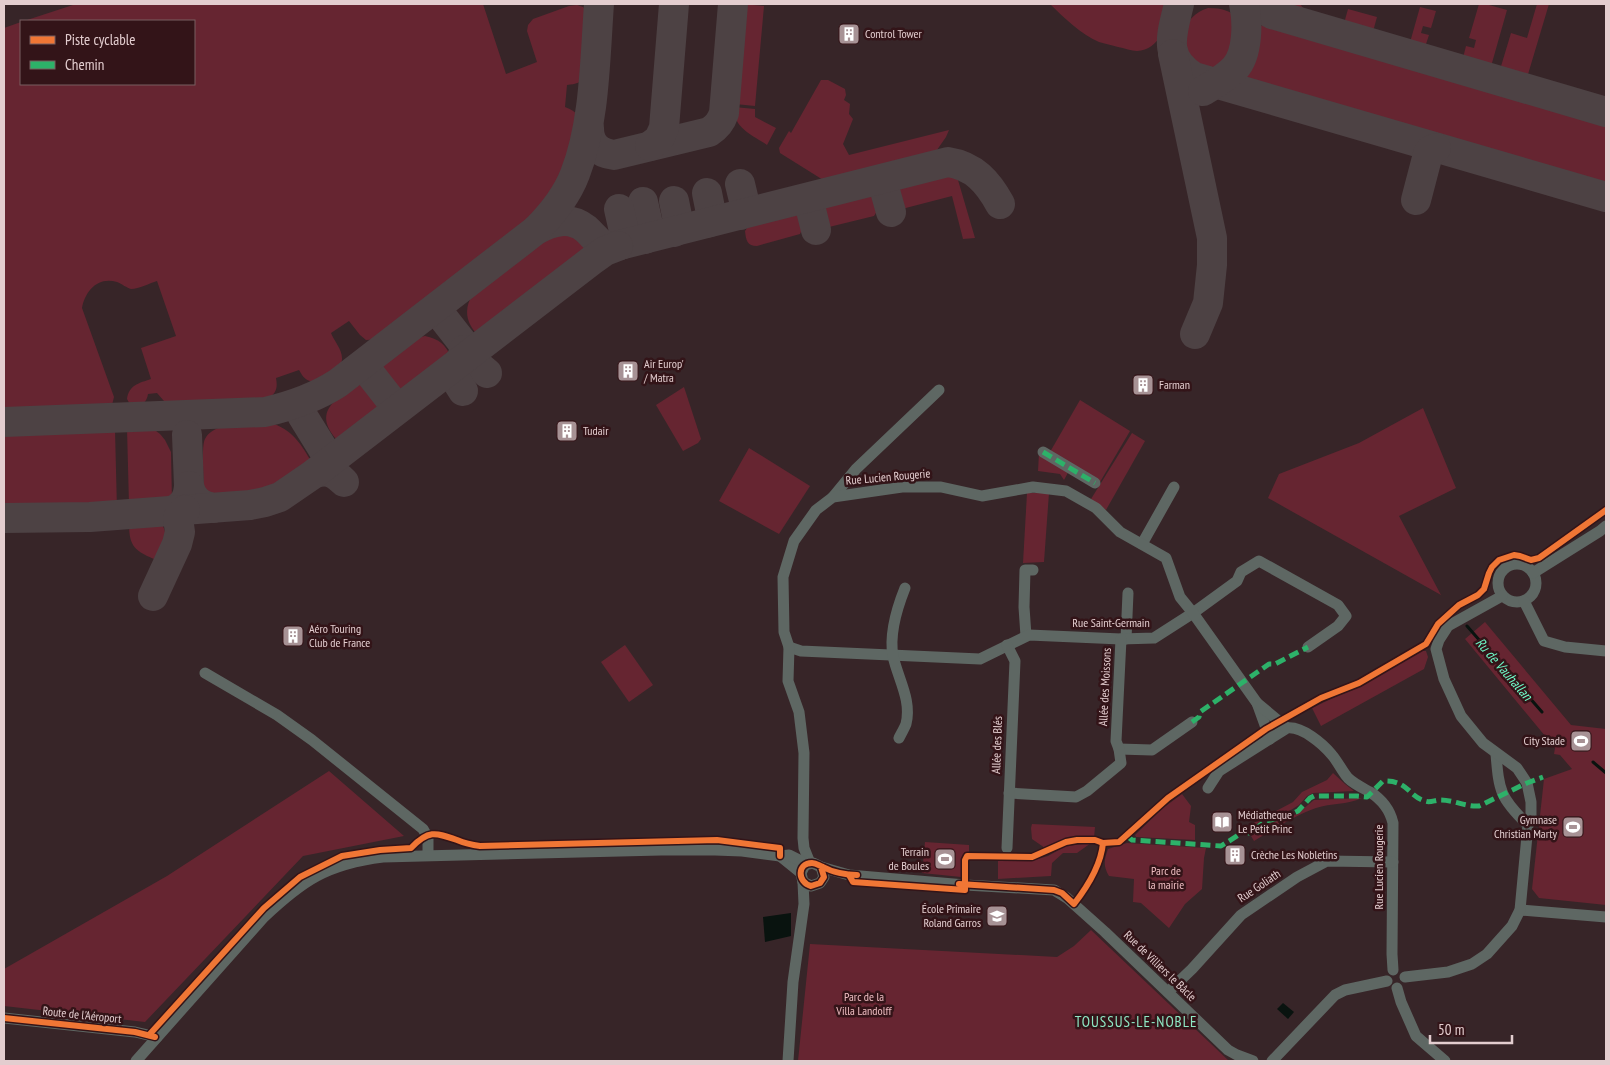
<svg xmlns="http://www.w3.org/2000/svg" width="1610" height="1065" font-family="'PT Sans Narrow',sans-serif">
<rect width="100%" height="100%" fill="#372528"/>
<g fill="#662531">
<path d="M76,4H483L506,74L537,62L527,31L528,25L533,19L569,6L577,5L583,7L590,13L586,75C581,83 576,84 567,85L565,107C584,114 581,123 578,141C571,174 555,197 531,221L380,339L366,340L360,335L349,321L331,333C334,341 342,349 342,358C343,370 321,385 310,381C304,379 302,375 299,370L276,378C278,389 276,394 266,400L171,405L164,401L157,393L148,394C147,403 140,407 131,406L127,399C129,385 139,383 151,379L141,348L176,336L157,281C150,283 139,289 131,289C127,288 122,284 117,282C98,276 85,291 82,308L114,397L112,405L108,407L4,411V28L21,22V84H194V21H24Z"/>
<path d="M742,4L764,6L755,106L735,104Z"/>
<path d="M1050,4H1171C1168,23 1160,50 1137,51C1132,51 1124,48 1118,47C1112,45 1105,44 1099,42C1081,34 1064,18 1050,4Z"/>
<path d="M1268,4H1300L1307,13L1308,17Z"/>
<path d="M1479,4H1489V5L1507,10L1490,70L1462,62L1466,46L1474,48L1476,40L1469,38Z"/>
<path d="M1537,4H1549L1526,81L1499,73L1511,33L1527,38Z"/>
<path d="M1420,7L1436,11L1431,28L1423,26L1421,33L1429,35L1424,50L1409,46Z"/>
<path d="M1208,8C1236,8 1246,21 1237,47C1233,59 1228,73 1213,74C1206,75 1201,71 1195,68C1172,51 1182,15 1208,8Z"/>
<path d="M1348,9L1377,17L1372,35L1343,27Z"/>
<path d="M1265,23H1271L1606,122V190L1249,85L1245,82V78L1261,26Z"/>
<path d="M821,80H828L845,89L846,95L844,100L850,104L849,114L853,119L843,144L849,155L949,130L946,137L932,157L828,183L780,153L779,148L789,131L791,133Z"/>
<path d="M734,107L755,109V117L776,128L767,145C752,135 733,128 734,107Z"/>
<path d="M940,173L951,175L958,180L975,238L963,239L952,196L898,210L893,194L895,186L901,183Z"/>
<path d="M868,191C878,197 881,207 874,216L829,227C817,220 817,219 819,206L825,201Z"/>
<path d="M793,211L798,212L804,219V225L800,234L757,246C747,246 746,240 745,231L751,222Z"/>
<path d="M564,234C574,236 584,243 587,253L479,336C466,324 463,309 473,294L549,236Z"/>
<path d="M425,336C439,339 445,344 451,357L402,395L380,369L382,364L416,338Z"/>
<path d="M362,380L383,409L339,442C309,411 338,398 362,380Z"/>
<path d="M684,387L701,439L698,443L683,451L656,405Z"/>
<path d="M1080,400L1130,431L1100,482L1050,452Z"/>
<path d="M1423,408L1456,488L1399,516L1441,595L1268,498L1279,474L1359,443Z"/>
<path d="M274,424C295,432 301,445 313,464L279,488L261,496L217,501L210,499L204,493C204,482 201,446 205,439C214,420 255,424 274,424Z"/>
<path d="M127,428H152L160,434L165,440L171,452L172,502L129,505Z"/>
<path d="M115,430L117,510L4,511V434Z"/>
<path d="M1132,433L1145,441L1106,510L1091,499Z"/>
<path d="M749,448L810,486L779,534L719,501Z"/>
<path d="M1039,453L1070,469L1064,480L1060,474L1038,471Z"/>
<path d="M1027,493H1049L1044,562L1023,563Z"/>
<path d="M129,521H159C172,535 162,545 154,559C132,550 129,544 129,521Z"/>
<path d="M1485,622L1571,725L1606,729V905L1539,898L1532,889L1544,779L1572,769L1560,755L1554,754L1555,748L1465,639Z"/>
<path d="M625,645L653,685L629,702L601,662Z"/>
<path d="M1421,651H1426L1428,657L1424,669L1321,726L1312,708L1360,685Z"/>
<path d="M329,771L404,836L303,856L145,1022L4,1006V969L167,876Z"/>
<path d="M1333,773L1345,784L1354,791L1313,793L1307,796L1299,805L1286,813L1269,817L1248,829L1246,827L1293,802L1302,792L1327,780Z"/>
<path d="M1182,794L1191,806L1189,822L1195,825V840L1136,837L1135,835L1163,808Z"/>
<path d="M1362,798C1347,805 1331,803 1316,808C1294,816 1274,829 1254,841L1251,836L1265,825L1297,814L1314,800Z"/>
<path d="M1032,824L1095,827L1094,838H1068L1045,848L1032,839L1031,828Z"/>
<path d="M925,842L969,845V852L962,857L961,877L922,873Z"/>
<path d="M1091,843L1077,853H1063L1052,863L1051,876L998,879V861H1031L1048,856L1066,846Z"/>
<path d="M1127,843L1206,848L1204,858L1202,889L1185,904L1169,928L1141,903L1133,902L1134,879L1109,876C1103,866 1104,860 1108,849Z"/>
<path d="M1091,930L1229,1061H798L810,944L1057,957L1074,946Z"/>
</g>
<g fill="#09130f">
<path d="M791,913V936L765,942L763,917Z"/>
<path d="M1283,1003L1294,1012L1288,1019L1277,1009Z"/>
</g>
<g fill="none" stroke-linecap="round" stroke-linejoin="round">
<g stroke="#09130f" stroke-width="3">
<path d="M1467,626L1542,712"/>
<path d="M1593,762L1606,773"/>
</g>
<g stroke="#4d4244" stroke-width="30">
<path d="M1179,4C1172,34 1162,57 1194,77L1606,197"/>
<path d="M1253,4L1272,14L1606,112"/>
<path d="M1173,54L1212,238V265L1208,303L1195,334"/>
<path d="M1203,91C1214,84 1226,78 1235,68C1248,54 1248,22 1244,4"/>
<path d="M589,128C589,145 599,153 614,155L709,132C717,127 721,122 724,113L733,4"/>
<path d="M650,146L659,139L664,128L674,4"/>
<path d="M882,180L891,212"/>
<path d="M808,198L816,230"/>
<path d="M1416,200L1428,154L1430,151L1436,148"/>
<path d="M674,201L679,226L674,232"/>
<path d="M643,202L650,233L645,239"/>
<path d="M619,209L626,240L621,245"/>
<path d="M740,215L743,213L746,209L740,184"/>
<path d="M706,223L710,222L712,218L707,193"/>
<path d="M536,230C552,221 570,216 586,229C595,237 598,245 612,247L948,162C974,166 988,182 1000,204"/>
<path d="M444,319L462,342"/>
<path d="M458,363H475L487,373"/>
<path d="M371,375L389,398"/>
<path d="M463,391C446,367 462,371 464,350"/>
<path d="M302,415L323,449"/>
<path d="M4,422L265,412C291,406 315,398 338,383L536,230C552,214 567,195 575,174C595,123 595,58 599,4"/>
<path d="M187,435L189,486"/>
<path d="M315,473C328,469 335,473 344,482"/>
<path d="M172,511C184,506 188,498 189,486C192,499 200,505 213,508"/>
<path d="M4,518L90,517L250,505L265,502L280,497L315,473L591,261L605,251L618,246"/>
<path d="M153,596L177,544L180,532L178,518L185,510"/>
</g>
<g stroke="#5e6763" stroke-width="11">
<path d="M1043,452L1095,483"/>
<path d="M833,497L856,469L939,390"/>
<path d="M1142,544L1174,487"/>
<circle cx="1517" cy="583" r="19"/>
<path d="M1533,573L1600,531L1606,526"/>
<path d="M1524,601L1544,641L1565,647L1606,651"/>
<path d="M1026,636L1024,607L1025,570H1033"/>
<path d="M1126,639L1128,593"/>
<path d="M789,647L801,651L980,659L1029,635L1121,639L1154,638L1193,613L1237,581L1241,572L1259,561L1338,605L1346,616L1338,626L1308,647"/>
<path d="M205,673L277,715L312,740L423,829L428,838V855"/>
<path d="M1257,703L1270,739"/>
<path d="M899,738C901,734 904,729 906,724C912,700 898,679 893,656C889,634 897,608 905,588"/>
<path d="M1119,749L1152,750L1192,722"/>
<path d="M1496,754C1499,791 1500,798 1528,825"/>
<path d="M1208,788L1219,771L1287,728C1302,726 1323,744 1332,755C1338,762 1342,771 1348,778C1354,784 1363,788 1370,792C1381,799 1390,810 1393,823L1392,954L1393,970"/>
<path d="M1009,793L1076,797L1087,791L1121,763L1119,749L1116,741L1121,639"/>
<path d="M1007,848L1015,661L1007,645"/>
<path d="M780,856L801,873"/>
<path d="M810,863L804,848L803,838L804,753L799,712L788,681L789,647L784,632L783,577L794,541L816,510L833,497L902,487H941L982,496L1033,487L1066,491L1096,508L1120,532L1166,558L1180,597L1193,613L1257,703L1287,728"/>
<path d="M803,882L811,886L820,883L824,877L821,867"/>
<path d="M1520,910L1606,917"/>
<path d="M1405,977L1448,972L1472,964L1487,954L1512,926L1520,910L1528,825L1531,817V802L1527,783L1517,768L1483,743L1461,716L1444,679L1436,649L1439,640L1448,626L1502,596"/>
<path d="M1397,988L1401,1002L1416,1036L1445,1061"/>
<path d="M1168,992L1192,969L1241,915L1297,877L1327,861L1393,862"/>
<path d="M4,1018L135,1032L157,1037"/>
<path d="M136,1061L263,918C303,880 327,864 383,857L661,850H715L742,851L780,856L789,855L801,861L805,865"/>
<path d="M788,1061L793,982L804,904L803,882L801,873L805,865L813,863L821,867L849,875L965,885L1054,890L1067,898L1105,932L1228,1050L1237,1055L1253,1061"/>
<path d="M1272,1061L1335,995L1345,990L1387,981"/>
</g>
<g stroke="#2db169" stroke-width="5" stroke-dasharray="10 5" stroke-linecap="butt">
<path d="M1043,452L1095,483"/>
<path d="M1192,722L1199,717L1200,712L1269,664H1275L1308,647"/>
<path d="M1127,836L1132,840L1221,846L1245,831L1249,833L1266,821L1288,816L1298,811L1310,798L1314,796H1357L1367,797L1383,781C1408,780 1408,796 1425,801C1430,803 1435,800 1440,800C1454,800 1466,807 1479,806L1527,783L1543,777"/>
</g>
<g stroke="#331418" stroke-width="9">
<g id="cycleway">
<path d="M821,867L824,877L820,883L811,886C797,882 797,863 812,863C817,863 819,866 823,867C832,872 846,875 857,875"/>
<path d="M849,875L853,882L965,890V860L967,856L1032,857L1066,842L1077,840H1095L1103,843L1119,842L1168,798L1266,729L1321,698L1359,683L1426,644L1438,624L1459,605L1478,595L1484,589L1489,573L1492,567L1499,560L1514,555L1520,556L1531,560L1539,558L1606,510"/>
<path d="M959,884L1054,890L1062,893L1074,904C1088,886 1101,865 1103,843"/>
<path d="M4,1018L135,1032L155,1037"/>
<path d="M149,1035L264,908L300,877L342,856L380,850L411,848C428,830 435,832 457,840C464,843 472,845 480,846L717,840L780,848V856"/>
</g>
</g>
<use href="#cycleway" stroke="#f07635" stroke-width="6"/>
</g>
<defs>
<g id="building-square" transform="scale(1.125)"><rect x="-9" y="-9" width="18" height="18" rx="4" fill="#a79295" stroke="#331418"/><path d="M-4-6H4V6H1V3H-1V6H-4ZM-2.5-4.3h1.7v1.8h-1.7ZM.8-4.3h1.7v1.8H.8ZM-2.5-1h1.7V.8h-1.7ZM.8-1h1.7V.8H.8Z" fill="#fff"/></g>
<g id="stadium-square" transform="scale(1.125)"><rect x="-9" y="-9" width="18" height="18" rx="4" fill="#a79295" stroke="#331418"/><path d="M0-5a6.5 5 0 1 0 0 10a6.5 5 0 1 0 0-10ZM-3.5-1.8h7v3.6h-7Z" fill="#fff"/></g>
<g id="library-square" transform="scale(1.125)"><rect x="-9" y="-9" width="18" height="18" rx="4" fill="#a79295" stroke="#331418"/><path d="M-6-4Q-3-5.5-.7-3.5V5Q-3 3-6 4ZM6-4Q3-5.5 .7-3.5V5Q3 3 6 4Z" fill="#fff"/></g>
<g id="school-square" transform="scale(1.125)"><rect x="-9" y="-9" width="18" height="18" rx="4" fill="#a79295" stroke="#331418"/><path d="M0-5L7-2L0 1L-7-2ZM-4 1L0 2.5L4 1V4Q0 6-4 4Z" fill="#fff"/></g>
</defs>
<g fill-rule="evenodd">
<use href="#building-square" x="849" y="34"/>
<use href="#building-square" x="628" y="371"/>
<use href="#building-square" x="1143" y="385"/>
<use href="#building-square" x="567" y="431"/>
<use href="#building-square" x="293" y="636"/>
<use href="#stadium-square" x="1581" y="741"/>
<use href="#library-square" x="1222" y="822"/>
<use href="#stadium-square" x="1573" y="827"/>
<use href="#building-square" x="1235" y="855"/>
<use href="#stadium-square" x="945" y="859"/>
<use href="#school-square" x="997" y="916"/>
</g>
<g text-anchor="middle" stroke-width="5" stroke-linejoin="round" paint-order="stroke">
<g font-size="12" fill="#e3cdcf" stroke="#331418" text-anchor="start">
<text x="865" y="38">Control Tower</text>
<text x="644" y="368">Air Europ'<tspan x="644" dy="14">/ Matra</tspan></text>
<text x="1159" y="389">Farman</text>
<text x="583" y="435">Tudair</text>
<text x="309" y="633">Aéro Touring<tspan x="309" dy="14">Club de France</tspan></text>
<text x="1565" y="745" text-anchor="end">City Stade</text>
<text x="1238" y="819">Médiatheque<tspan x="1238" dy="14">Le Petit Princ</tspan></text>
<text x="1557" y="824" text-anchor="end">Gymnase<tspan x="1557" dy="14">Christian Marty</tspan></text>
<text x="929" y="856" text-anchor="end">Terrain<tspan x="929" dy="14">de Boules</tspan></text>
<text x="1251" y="859">Crèche Les Nobletins</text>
<text x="981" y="913" text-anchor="end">École Primaire<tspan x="981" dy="14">Roland Garros</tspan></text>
</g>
<g font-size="12" fill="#e3cdcf" stroke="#331418">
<text transform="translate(888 477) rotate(-5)" y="4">Rue Lucien Rougerie</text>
<text x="1111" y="627">Rue Saint-Germain</text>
<text transform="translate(1105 687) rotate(-87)" y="4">Allée des Moissons</text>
<text transform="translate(997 745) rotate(-88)" y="4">Allée des Blés</text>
<text transform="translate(1379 867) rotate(-90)" y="4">Rue Lucien Rougerie</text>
<text transform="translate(1259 886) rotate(-34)" y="4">Rue Goliath</text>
<text transform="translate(1160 966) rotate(44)" y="4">Rue de Villiers le Bâcle</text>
<text transform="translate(82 1015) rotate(6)" y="4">Route de l'Aéroport</text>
</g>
<g font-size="12" fill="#f0bfc3" stroke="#331418">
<text x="1166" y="875">Parc de<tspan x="1166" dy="14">la mairie</tspan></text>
<text x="864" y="1001">Parc de la<tspan x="864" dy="14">Villa Landolff</tspan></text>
</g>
<g font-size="14" font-style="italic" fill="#6ef9c7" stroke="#331418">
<text transform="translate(1504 669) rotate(49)" y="5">Ru de Vauhallan</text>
</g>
<g font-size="15" letter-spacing="1" fill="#8fe8c4" stroke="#331418">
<text x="1136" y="1027">TOUSSUS-LE-NOBLE</text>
</g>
</g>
<rect width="1610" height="1065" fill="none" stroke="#e3cdcf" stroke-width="10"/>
<rect x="20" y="20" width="175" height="65" fill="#331418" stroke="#795e61"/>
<rect x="30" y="36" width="25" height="8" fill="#f07635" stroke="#795e61"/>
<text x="65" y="45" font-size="15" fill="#e3cdcf">Piste cyclable</text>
<rect x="30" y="61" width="25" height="8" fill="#2db169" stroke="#795e61"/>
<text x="65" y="70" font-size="15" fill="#e3cdcf">Chemin</text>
<path d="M1430 1035v8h82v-8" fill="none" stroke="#e3cdcf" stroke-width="2.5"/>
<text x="1438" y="1035" font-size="15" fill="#e3cdcf" stroke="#331418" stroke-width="4" paint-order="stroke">50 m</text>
</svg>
